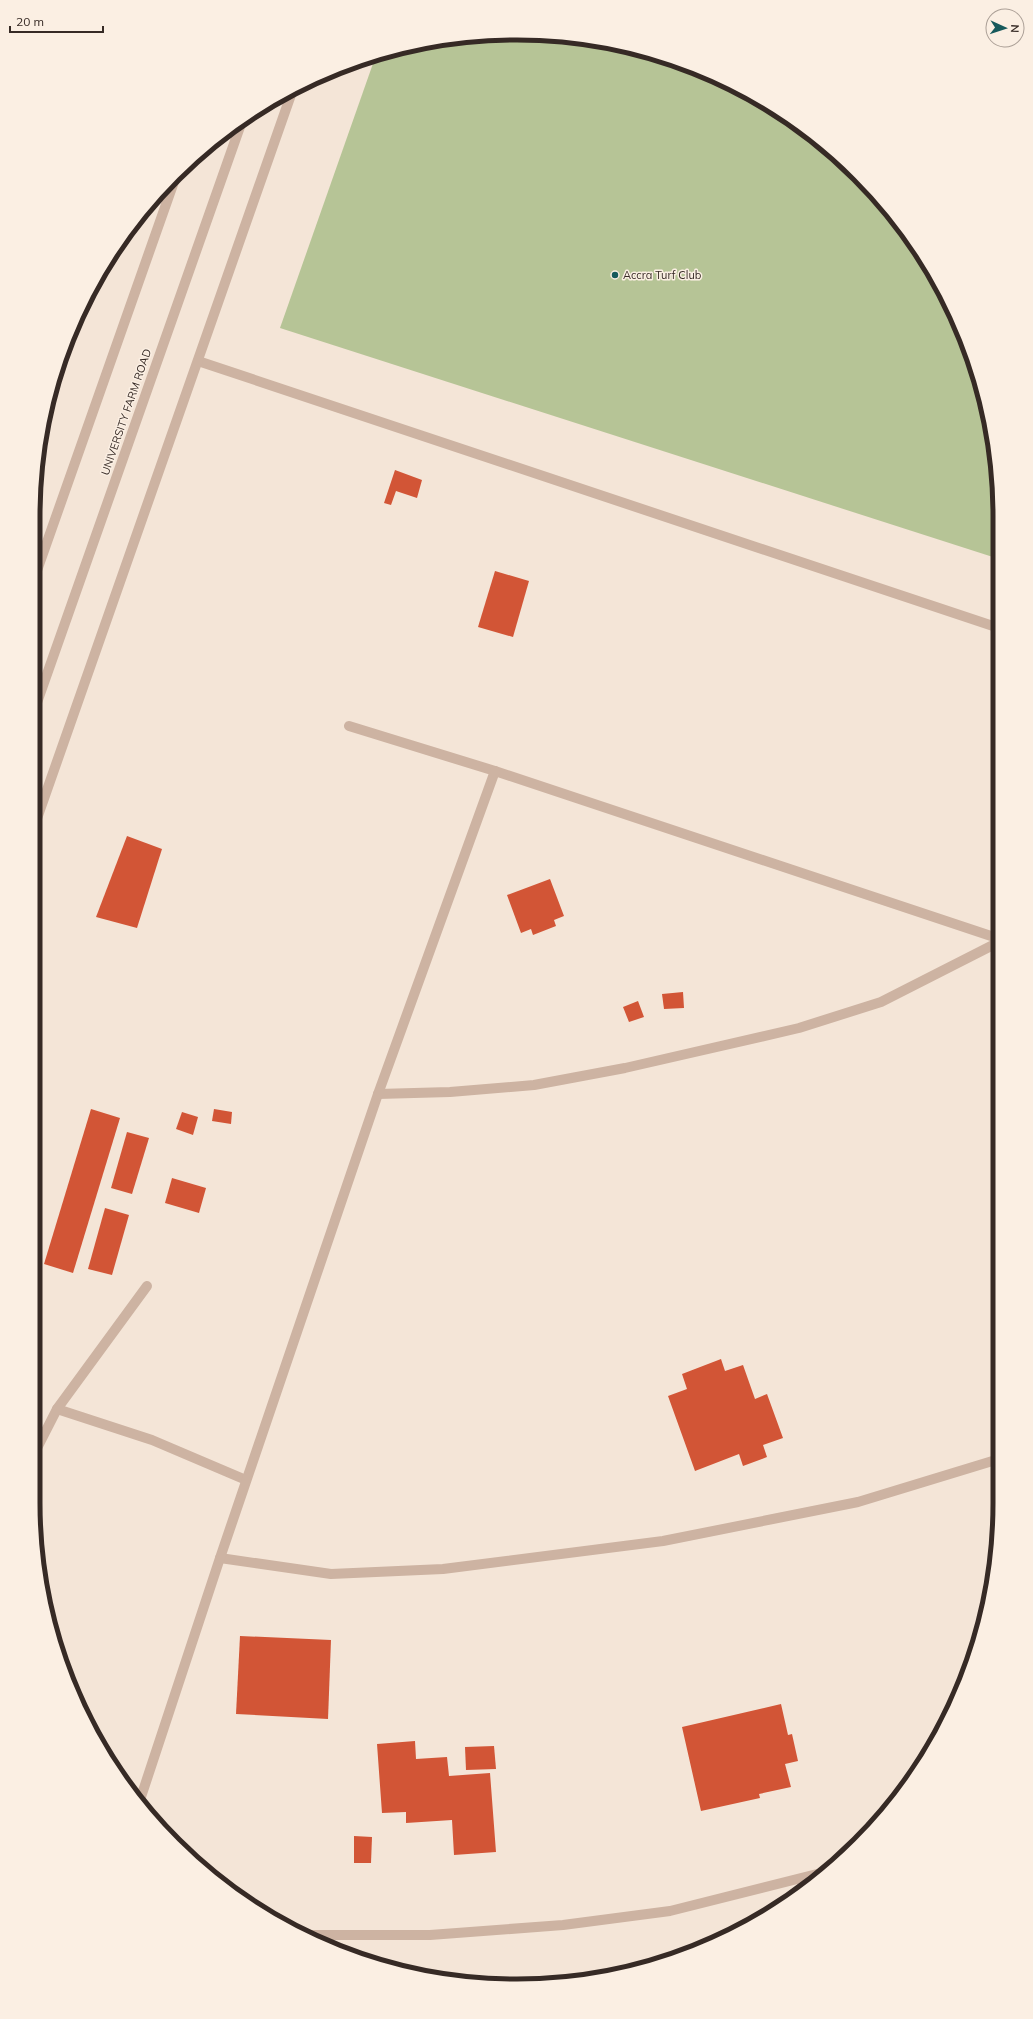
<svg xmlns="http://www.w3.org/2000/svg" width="1033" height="2019" font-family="Mulish,sans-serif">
<rect width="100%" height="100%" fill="#f4e5d7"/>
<path fill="#b6c496" d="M548,34L641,49L730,83L811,133L900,222L963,332L996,453V558L280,328L376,55L453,37Z"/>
<g fill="#d25536">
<path d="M395,470L422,480L417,498L396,491L391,505L384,503Z"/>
<path d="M495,571L529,581L513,637L478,627Z"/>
<path d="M127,836L162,849L137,928L96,917Z"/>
<path d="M550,879L564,916L554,920L556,926L533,935L531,929L521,933L507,895Z"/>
<path d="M683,992L684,1008L664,1009L662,994Z"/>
<path d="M638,1001L644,1017L629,1022L623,1007Z"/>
<path d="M91,1109L120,1118L73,1273L44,1264Z"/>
<path d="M214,1109L232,1112L231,1124L212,1121Z"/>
<path d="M182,1112L198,1117L193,1135L176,1129Z"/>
<path d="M127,1132L149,1138L132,1194L111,1188Z"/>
<path d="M172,1178L206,1188L199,1213L165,1203Z"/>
<path d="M105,1208L129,1215L112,1275L88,1269Z"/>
<path d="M721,1359L725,1371L743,1365L755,1399L767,1394L783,1438L763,1445L767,1457L743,1466L739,1454L695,1471L668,1396L687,1389L682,1374Z"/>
<path d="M240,1636L331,1640L328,1719L236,1714Z"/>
<path d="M781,1704L788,1735L792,1734L798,1761L785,1764L791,1787L759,1794L760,1798L701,1811L682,1727Z"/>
<path d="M415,1741L416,1759L447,1757L449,1776L490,1773L496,1852L454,1855L452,1820L406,1823V1812L382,1813L377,1744Z"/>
<path d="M494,1746L496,1769L466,1770L465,1747Z"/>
<path d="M354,1836L372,1837L371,1863H354Z"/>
</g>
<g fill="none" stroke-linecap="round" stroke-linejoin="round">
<g stroke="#cdb3a2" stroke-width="10">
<path d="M198,361L996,627"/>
<path d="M34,579L176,176"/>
<path d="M34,711L242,121"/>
<path d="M349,726L495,771L997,938"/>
<path d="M34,827L293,89"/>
<path d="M378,1094L450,1092L534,1085L625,1068L799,1028L881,1002L997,943"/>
<path d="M57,1409L152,1440L246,1480"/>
<path d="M33,1456L57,1409L147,1286"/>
<path d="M220,1558L331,1574L443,1569L663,1541L858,1502L999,1459"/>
<path d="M139,1803L220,1558L378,1094L495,771"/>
<path d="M302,1935H430L563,1925L670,1911L829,1871"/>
</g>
</g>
<circle fill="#175a5c" stroke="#fbefe3" stroke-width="1.5" cx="615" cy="275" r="4"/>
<g text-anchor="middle" stroke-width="3" stroke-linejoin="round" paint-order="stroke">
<g font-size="11" fill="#362a25" stroke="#fbefe3" text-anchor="start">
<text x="623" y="279">Accra Turf Club</text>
</g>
<g font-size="11" fill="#362a25" stroke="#fbefe3">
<text transform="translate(126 412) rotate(-71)" y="4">UNIVERSITY FARM ROAD</text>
</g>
</g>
<path d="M0 0H1033V2019H0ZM516 40H517A476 476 0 0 1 993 516V1503A476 476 0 0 1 517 1979H516A476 476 0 0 1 40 1503V516A476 476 0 0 1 516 40Z" fill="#fbefe3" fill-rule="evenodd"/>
<path fill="none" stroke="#362a25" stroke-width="5" d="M516 40H517A476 476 0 0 1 993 516V1503A476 476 0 0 1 517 1979H516A476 476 0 0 1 40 1503V516A476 476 0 0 1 516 40Z"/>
<g transform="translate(1005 28) rotate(93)"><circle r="19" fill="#fbefe3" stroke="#aca097"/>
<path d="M0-3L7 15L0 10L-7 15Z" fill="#175a5c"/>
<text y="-6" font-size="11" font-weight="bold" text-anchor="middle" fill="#362a25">N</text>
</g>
<path d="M10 26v6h93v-6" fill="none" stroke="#362a25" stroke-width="2"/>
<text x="16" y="26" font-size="12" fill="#362a25" stroke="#fbefe3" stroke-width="3" paint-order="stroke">20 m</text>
</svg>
